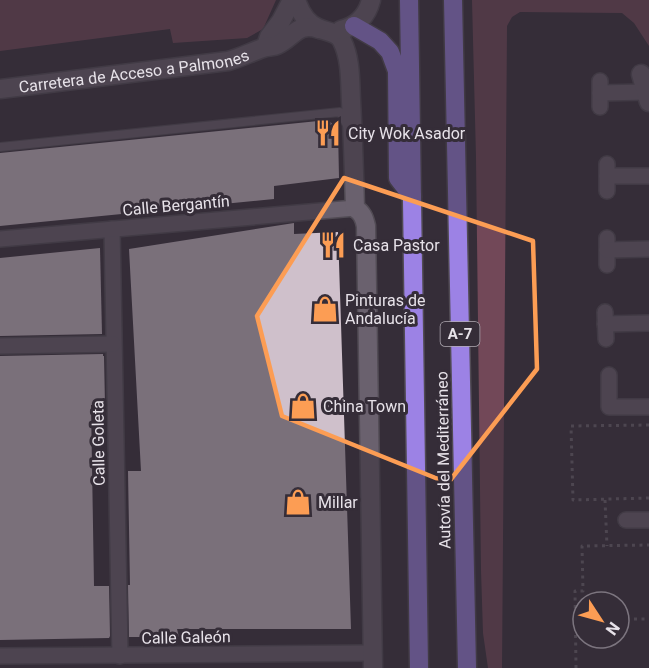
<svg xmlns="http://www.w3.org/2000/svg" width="649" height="668" font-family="Roboto,sans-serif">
<rect width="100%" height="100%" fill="#352d38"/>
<g fill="#724858">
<path d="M0,0H276L263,29L247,38L173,43L170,29L0,51Z"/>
<path d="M472,0H649V46L634,23L622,13L520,12L512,17L507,26L502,668H488L483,633L481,570L476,157Z"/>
</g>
<g fill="#cfc0cb">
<path d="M328,120L338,129L339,178L274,186V199L0,226V153Z"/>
<path d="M294,223V234L338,232L351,629H177L179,637H129L128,585H130L128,471H141L129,249Z"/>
<path d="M100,248L102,334L0,336V258Z"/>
<path d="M103,354V356H104L105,405H91L94,586H109L110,636L109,638L0,640V356Z"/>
</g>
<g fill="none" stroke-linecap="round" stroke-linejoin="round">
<g stroke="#514b54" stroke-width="10">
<path id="service" d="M0,147L340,112L347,125"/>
</g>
<g stroke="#514b54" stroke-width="18">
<g id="minor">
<path d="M600,81V107"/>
<path d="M600,93L646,92"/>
<path d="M607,176H649"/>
<path d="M607,191V164"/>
<path d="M112,229L120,656"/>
<path d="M607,238V265"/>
<path d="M0,239L355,208"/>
<path d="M607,250L649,249"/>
<path d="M605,312L606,339"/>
<path d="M605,324L649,323"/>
<path d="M0,346L113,344"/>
<path d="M609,375V407H649"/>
<path d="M626,520H649"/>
<path d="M0,656L373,653"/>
</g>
</g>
<g stroke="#514b54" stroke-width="21">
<g id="tertiary">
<path d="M296,0C300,12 306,23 318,28C326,32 338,32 342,41C351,59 350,81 351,101C353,136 354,172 355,208C362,213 364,217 366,226L373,668"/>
<path d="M341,30C357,26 367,16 371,0"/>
<path d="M266,46L269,37L281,21L292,0"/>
<path d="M641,74L649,102"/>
<path id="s1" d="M0,89L228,61C240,58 251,52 263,48C268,46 273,47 277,45C293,38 298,21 319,29"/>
</g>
</g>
<g stroke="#514b54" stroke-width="21">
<g id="motorway">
<path d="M409,0L419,668"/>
<path d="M453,0L467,668"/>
<path d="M354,26L380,41L390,52L397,71L398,178L412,196"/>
</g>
</g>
<g stroke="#6b646d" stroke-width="3" stroke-dasharray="3 4.5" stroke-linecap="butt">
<path d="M649,425L571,426L573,500L649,498"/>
<path d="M605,500L607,546"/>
<path d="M619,619H649"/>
<path d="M576,668L575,591H583L582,546L649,545"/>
</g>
<use href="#service" stroke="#6a616e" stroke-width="8"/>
<use href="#minor" stroke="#6a616e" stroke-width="15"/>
<use href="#tertiary" stroke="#6a616e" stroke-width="18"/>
<use href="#motorway" stroke="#9c82e5" stroke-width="18"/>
</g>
<path d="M0 0H649V668H0ZM344,178L533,241L537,369L448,483L282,416L257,316Z" fill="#352d38" fill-opacity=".55" fill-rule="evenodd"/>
<path fill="none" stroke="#fc9d54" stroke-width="4.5" stroke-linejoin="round" d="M344,178L533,241L537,369L448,483L282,416L257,316Z"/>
<defs>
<g id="restaurant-bare" transform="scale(2.07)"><path d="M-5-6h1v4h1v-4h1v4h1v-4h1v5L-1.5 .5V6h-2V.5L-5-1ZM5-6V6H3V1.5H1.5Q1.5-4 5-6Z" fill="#fc9d54" stroke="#352d38" stroke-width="2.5" paint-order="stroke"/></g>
<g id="shop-bare" transform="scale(2.07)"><path d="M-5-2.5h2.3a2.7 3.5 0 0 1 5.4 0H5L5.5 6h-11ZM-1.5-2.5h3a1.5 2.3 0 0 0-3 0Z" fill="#fc9d54" stroke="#352d38" stroke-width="2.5" paint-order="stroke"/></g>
</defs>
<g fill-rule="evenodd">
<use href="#restaurant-bare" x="328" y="133"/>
<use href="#restaurant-bare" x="333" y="245"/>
<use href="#shop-bare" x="325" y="309"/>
<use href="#shop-bare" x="303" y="406"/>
<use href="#shop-bare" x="298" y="502"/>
</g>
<g text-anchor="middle" stroke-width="6" stroke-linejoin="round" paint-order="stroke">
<rect fill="#352d38" stroke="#b2acb4" stroke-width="1.5" x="440.5" y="322" width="39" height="24" rx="4.5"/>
<g font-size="15" font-weight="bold" fill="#e7e2e9">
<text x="460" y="339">A-7</text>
</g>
<g font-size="16" fill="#e7e2e9" stroke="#352d38">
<text dy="6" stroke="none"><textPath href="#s1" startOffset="135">Carretera de Acceso a Palmones</textPath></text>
<text transform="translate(176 205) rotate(-5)" y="6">Calle Bergantín</text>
<text transform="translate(98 443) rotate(-91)" y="6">Calle Goleta</text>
<text transform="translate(443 460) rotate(-91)" y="6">Autovía del Mediterráneo</text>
<text transform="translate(186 637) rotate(-1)" y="6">Calle Galeón</text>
</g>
<g font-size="16" fill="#e7e2e9" stroke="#352d38" text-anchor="start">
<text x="348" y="139">City Wok Asador</text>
<text x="353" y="251">Casa Pastor</text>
<text x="345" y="306">Pinturas de<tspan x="345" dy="18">Andalucía</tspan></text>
<text x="323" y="412">China Town</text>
<text x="318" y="508">Millar</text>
</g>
</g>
<g transform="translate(601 620) rotate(126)"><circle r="28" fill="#352d38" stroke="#7c757f" stroke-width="1.5"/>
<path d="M0-4.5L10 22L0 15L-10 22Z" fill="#fc9d54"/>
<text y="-9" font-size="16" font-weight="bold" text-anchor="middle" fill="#e7e2e9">N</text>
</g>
</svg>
